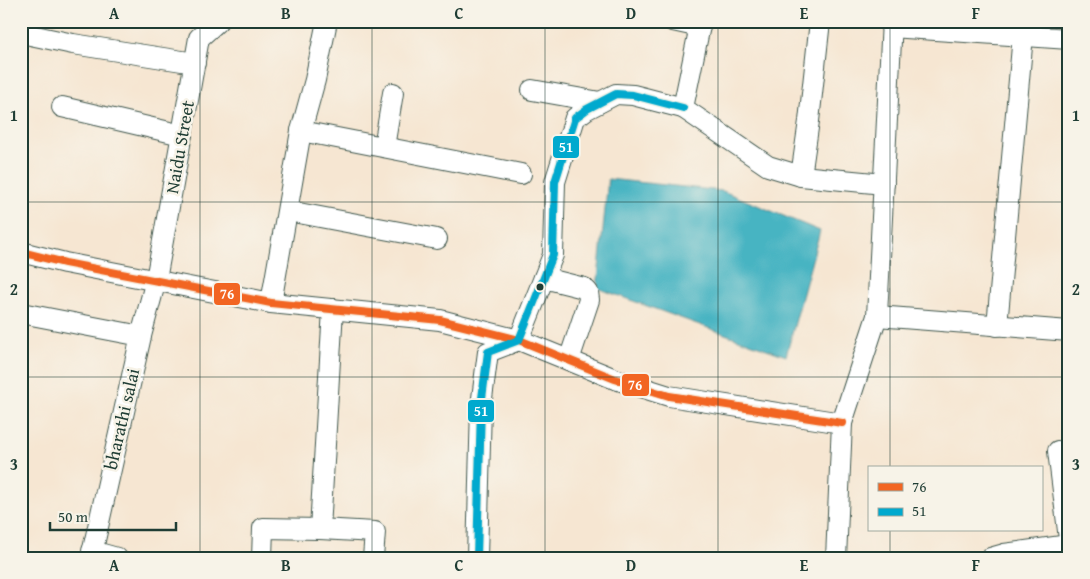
<svg xmlns="http://www.w3.org/2000/svg" width="1090" height="579" font-family="'Gentium Book Plus',serif">
<rect width="100%" height="100%" fill="#f7f3e8"/>
<filter id="ink" filterUnits="userSpaceOnUse"><feTurbulence type="fractalNoise" baseFrequency=".02" numOctaves="2"/><feDisplacementMap in="SourceGraphic" scale="10" xChannelSelector="R" yChannelSelector="G"/><feConvolveMatrix kernelMatrix="1 2 1 2 8 2 1 2 1" color-interpolation-filters="sRGB"/></filter>
<filter id="wash" filterUnits="userSpaceOnUse"><feTurbulence type="fractalNoise" baseFrequency=".0096" numOctaves="4" result="noise"/><feDisplacementMap in="SourceGraphic" scale="20" xChannelSelector="R" yChannelSelector="G"/><feGaussianBlur stdDeviation="1.12" result="paint"/><feColorMatrix in="noise" values="0 0 0 0 0 0 0 0 0 0 0 0 0 0 0 0 0 1.4 0 .05"/><feComposite in="paint" operator="in"/></filter>
<g filter="url(#wash)">
<rect width="100%" height="100%" fill="#f6e6d2"/>
<path fill="#46b4c2" stroke="#32787b" d="M608,179L723,191L820,231L786,356L597,288Z"/>
</g>
<g filter="url(#ink)">
<g fill="none" stroke-linecap="round" stroke-linejoin="round">
<g stroke="#3f564c" stroke-width="22">
<g id="minor">
<path d="M673,21L700,27"/>
<path d="M701,21L683,108L768,166L801,176L884,184"/>
<path d="M891,27L1069,39"/>
<path d="M21,33L73,44L195,63"/>
<path d="M532,90L600,102"/>
<path d="M62,107L182,135"/>
<path d="M301,131L315,80L327,21"/>
<path d="M384,147L393,93"/>
<path d="M801,176L809,121L820,21"/>
<path d="M288,211L437,239"/>
<path d="M21,252L65,263L271,303L440,320L519,340L615,379L669,396L842,423"/>
<path d="M544,278L584,288L588,292L589,300L569,360"/>
<path d="M271,303L301,131L521,174"/>
<path d="M333,309L320,529L375,532L373,558"/>
<path d="M21,313L141,336"/>
<path d="M877,316L1069,331"/>
<path d="M997,326L1023,35"/>
<path d="M1058,451L1069,539"/>
<path d="M92,551L117,558"/>
<path d="M91,558L141,336L156,280L199,38L218,21"/>
<path d="M262,558L263,528L320,529"/>
<path d="M477,558L481,406L488,352L519,340L553,255L555,182L575,118L587,109L616,94L633,95L683,108"/>
<path d="M836,558L842,423L877,316L892,21"/>
<path d="M990,558L1004,554L1069,545"/>
</g>
</g>
<use href="#minor" stroke="#fff" stroke-width="20"/>
<g stroke="#f7f3e8" stroke-width="11">
<path id="bus-1" d="M21,252L65,263L271,303L440,320L519,340L615,379L669,396L842,423"/>
</g>
<g stroke="#f7f3e8" stroke-width="11">
<path id="bus-2" d="M477,558L481,406L488,352L519,340L553,255L555,182L575,118L587,109L616,94L633,95L683,108"/>
</g>
<use href="#bus-1" stroke="#f26522" stroke-width="8"/>
<use href="#bus-2" stroke="#00a9ce" stroke-width="8"/>
</g>
</g>
<path fill="none" stroke="#1f3d34" stroke-width="1" stroke-opacity="0.55" d="M200,21V558M372,21V558M545,21V558M718,21V558M890,21V468M21,202H1069M21,377H1069M890,530V558"/>
<circle fill="#1f3d34" stroke="#f7f3e8" stroke-width="2" cx="540" cy="287" r="4.5"/>
<g text-anchor="middle" stroke-width="5" stroke-linejoin="round" paint-order="stroke">
<g font-size="18" fill="#1f3d34" stroke="#f7f3e8">
<text transform="translate(180 147) rotate(-80)" y="6">Naidu Street</text>
<text transform="translate(122 419) rotate(-77)" y="6">bharathi salai</text>
</g>
</g>
<g stroke="#f7f3e8" stroke-width="2">
<rect x="552" y="135" width="28" height="24" rx="5" fill="#00a9ce"/>
<rect x="213" y="282" width="28" height="24" rx="5" fill="#f26522"/>
<rect x="621" y="373" width="29" height="24" rx="5" fill="#f26522"/>
<rect x="467" y="399" width="28" height="24" rx="5" fill="#00a9ce"/>
</g>
<g font-size="14" text-anchor="middle" font-weight="bold" fill="#fff">
<text x="566" y="152">51</text>
<text x="227" y="299">76</text>
<text x="635" y="390">76</text>
<text x="481" y="416">51</text>
</g>
<rect width="1090" height="579" fill="none" stroke="#f7f3e8" stroke-width="55"/>
<rect x="868" y="466" width="175" height="65" fill="#f7f3e8" stroke="#a1aaa0"/>
<rect x="878" y="483" width="25" height="8" fill="#f26522" stroke="#a1aaa0"/>
<text x="912" y="492" font-size="15" fill="#1f3d34">76</text>
<rect x="878" y="508" width="25" height="8" fill="#00a9ce" stroke="#a1aaa0"/>
<text x="912" y="516" font-size="15" fill="#1f3d34">51</text>
<path d="M50 522v8h126v-8" fill="none" stroke="#1f3d34" stroke-width="2.5"/>
<text x="58" y="522" font-size="15" fill="#1f3d34" stroke="#f7f3e8" stroke-width="4" paint-order="stroke">50 m</text>
<rect x="28" y="28" width="1034" height="524" fill="none" stroke="#1f3d34" stroke-width="2"/>
<g font-size="16" text-anchor="middle" font-weight="bold" fill="#1f3d34">
<text x="114" y="19">A</text>
<text x="286" y="19">B</text>
<text x="459" y="19">C</text>
<text x="631" y="19">D</text>
<text x="804" y="19">E</text>
<text x="976" y="19">F</text>
<text x="14" y="121">1</text>
<text x="1076" y="121">1</text>
<text x="14" y="295">2</text>
<text x="1076" y="295">2</text>
<text x="14" y="470">3</text>
<text x="1076" y="470">3</text>
<text x="114" y="571">A</text>
<text x="286" y="571">B</text>
<text x="459" y="571">C</text>
<text x="631" y="571">D</text>
<text x="804" y="571">E</text>
<text x="976" y="571">F</text>
</g>
</svg>
